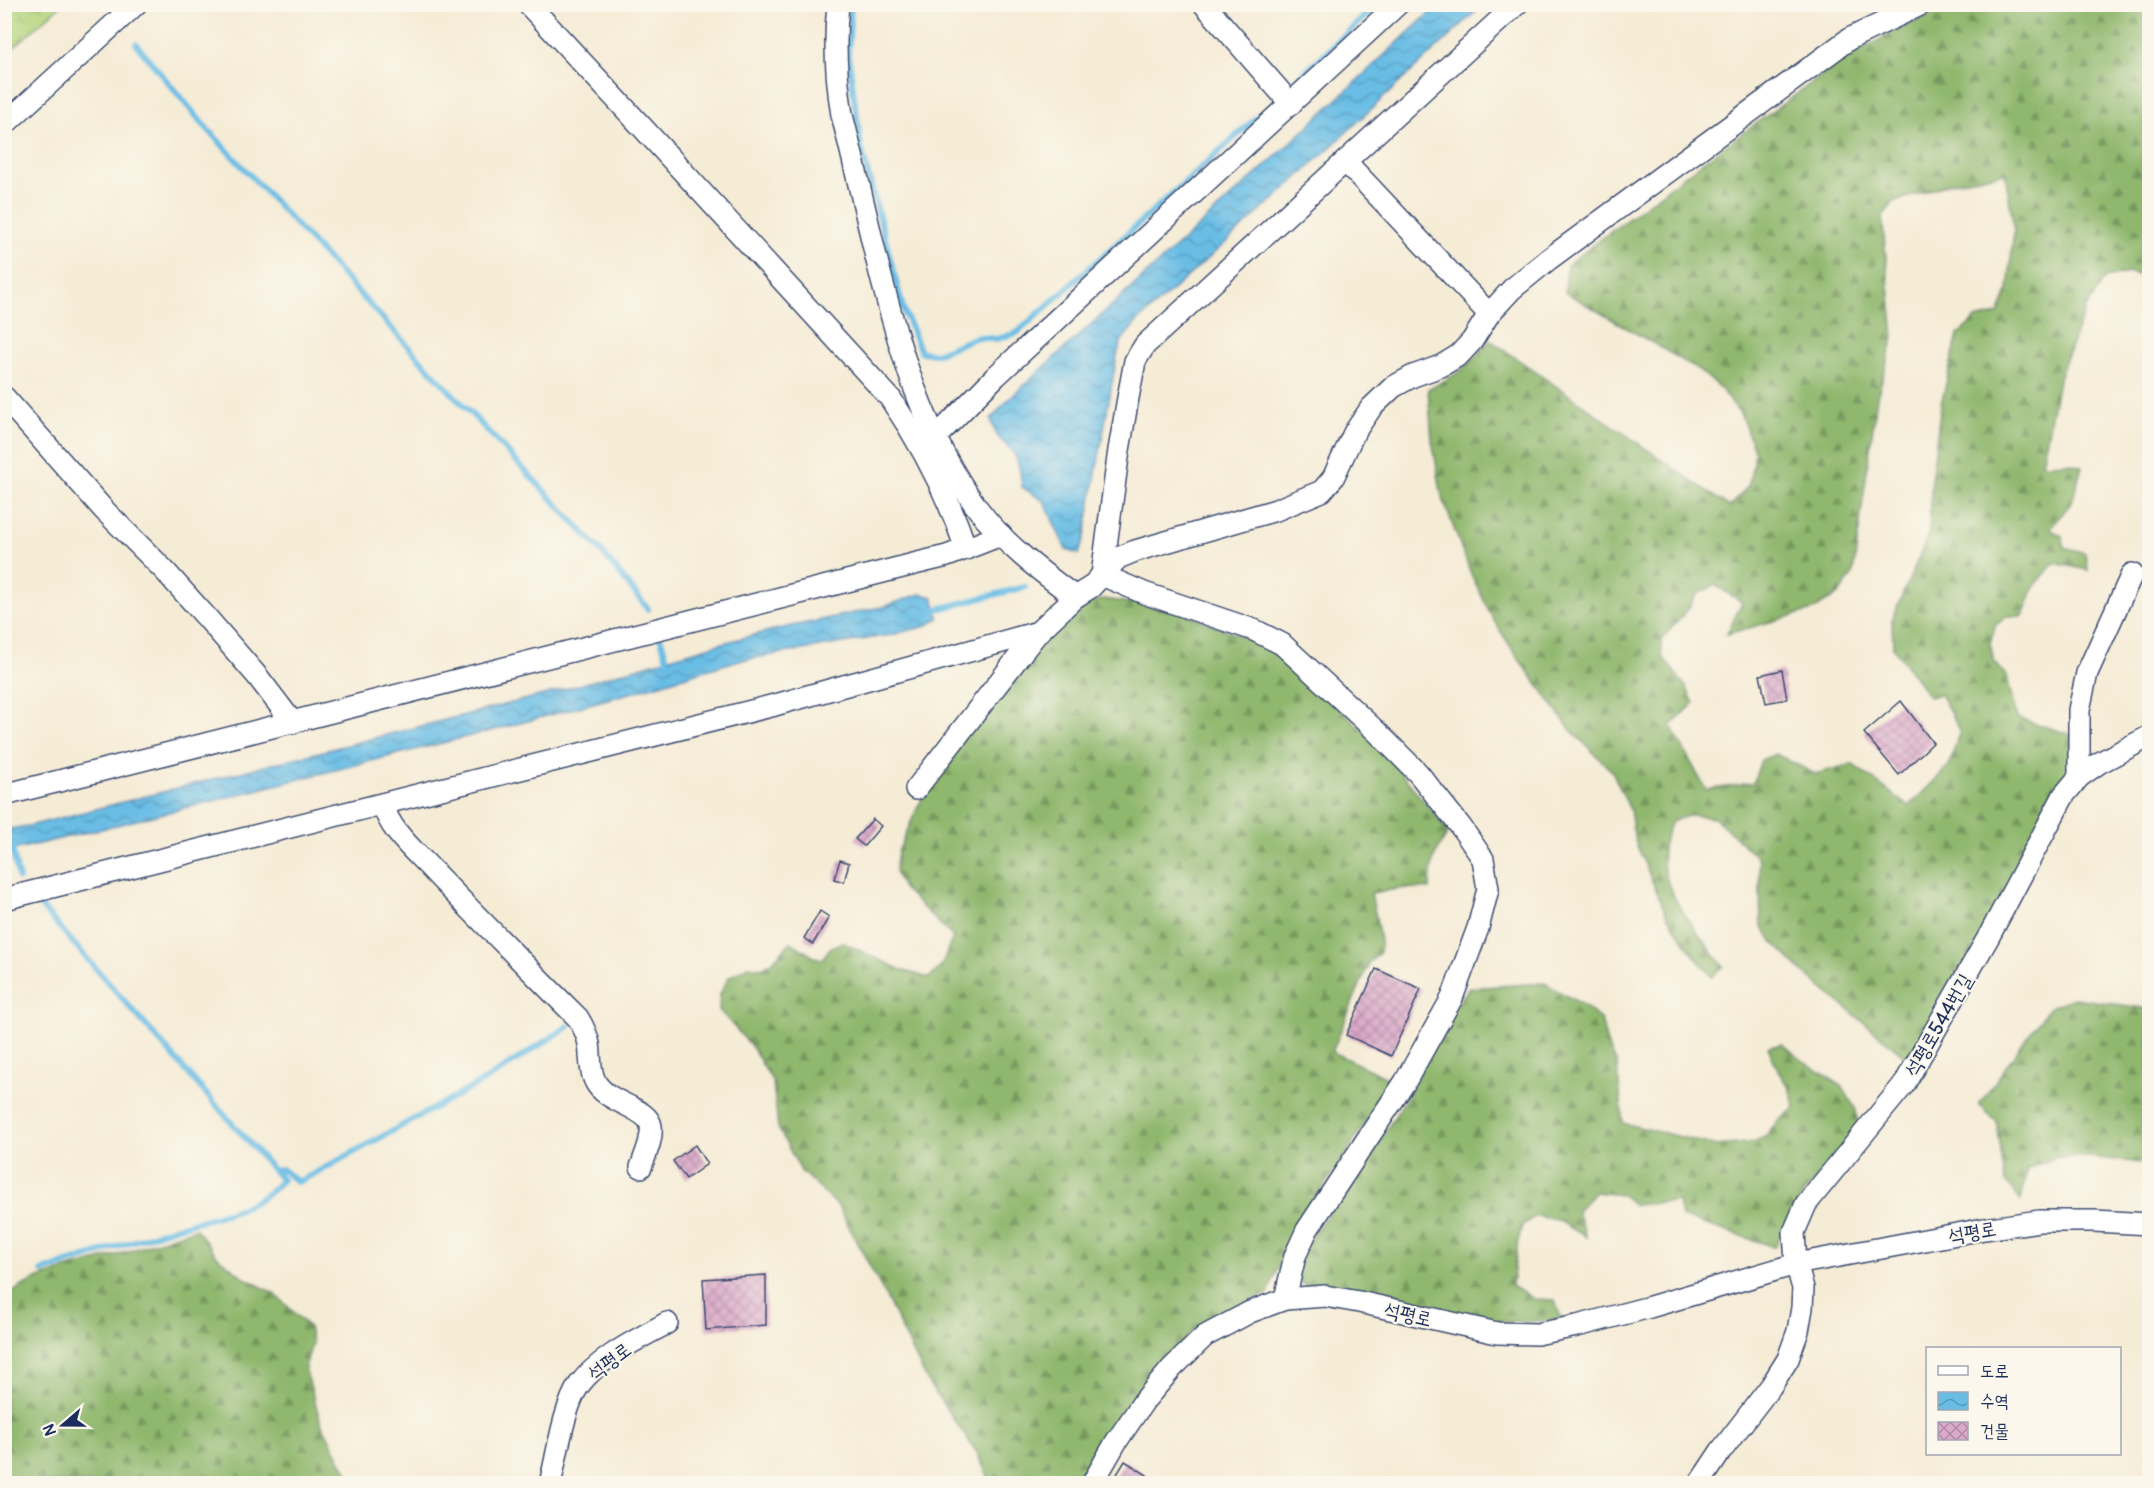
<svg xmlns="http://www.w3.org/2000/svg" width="2154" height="1488" font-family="Pangolin,'Poor Story',sans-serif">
<defs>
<pattern id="forest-firs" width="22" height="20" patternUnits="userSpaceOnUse" patternTransform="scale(1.5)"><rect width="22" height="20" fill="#8fb76d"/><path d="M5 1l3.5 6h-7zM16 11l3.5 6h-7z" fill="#74955d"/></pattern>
<pattern id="wetland-marsh" width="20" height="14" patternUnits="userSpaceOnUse" patternTransform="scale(1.5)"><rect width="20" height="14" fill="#b4d67e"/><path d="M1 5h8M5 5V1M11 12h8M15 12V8" fill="none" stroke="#9ab86f"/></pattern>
<pattern id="water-waves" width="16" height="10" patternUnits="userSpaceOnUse" patternTransform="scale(1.5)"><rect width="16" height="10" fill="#69bde5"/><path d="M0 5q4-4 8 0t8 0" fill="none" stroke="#569abd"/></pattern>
<pattern id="building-cross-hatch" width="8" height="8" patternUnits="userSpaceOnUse" patternTransform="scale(1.5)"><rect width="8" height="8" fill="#dba9c9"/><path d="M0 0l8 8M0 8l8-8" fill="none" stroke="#b18aa6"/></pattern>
</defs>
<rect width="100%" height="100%" fill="#fbf7ec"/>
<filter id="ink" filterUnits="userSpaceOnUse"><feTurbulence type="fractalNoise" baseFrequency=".0167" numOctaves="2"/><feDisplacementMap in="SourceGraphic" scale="12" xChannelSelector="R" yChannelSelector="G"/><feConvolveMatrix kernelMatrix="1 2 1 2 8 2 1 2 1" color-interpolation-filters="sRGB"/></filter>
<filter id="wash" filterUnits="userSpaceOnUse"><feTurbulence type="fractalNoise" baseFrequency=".008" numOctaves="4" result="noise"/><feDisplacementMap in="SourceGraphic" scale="24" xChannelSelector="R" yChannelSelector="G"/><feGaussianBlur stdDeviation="1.35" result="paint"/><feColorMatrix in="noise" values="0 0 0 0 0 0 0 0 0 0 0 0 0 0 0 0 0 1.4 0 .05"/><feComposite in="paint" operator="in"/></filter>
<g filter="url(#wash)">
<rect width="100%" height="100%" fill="#f5ecd6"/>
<g fill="url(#forest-firs)" stroke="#557366" stroke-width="1.5" fill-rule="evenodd">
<path d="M1957,5H2149V276L2129,273L2105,278L2086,308L2058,380L2042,464L2070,463L2082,466L2072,502L2050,529L2062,536L2065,547L2085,553L2088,570L2054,563L2034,587L2023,616H2007L1995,626L1990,644L1994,661L2007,677L2017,718L2073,735V775L1911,1061L1805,974L1772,941L1761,924L1759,859L1715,818L1692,815L1672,821C1669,830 1664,839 1663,848C1658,890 1700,936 1724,967L1712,977L1693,954L1667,916L1635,841L1630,810L1612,771L1571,730L1518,658L1494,621L1472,576L1442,497L1432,440L1428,389C1458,375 1469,366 1490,340L1730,507L1749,485L1755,452L1740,413L1721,389L1699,370L1565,292L1567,265L1700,164L1849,56L1909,24ZM2005,173L2014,229L2008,290L1998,314L1975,319L1958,335L1941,404L1932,473L1929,534L1892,619L1893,647L1929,697L1940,694L1960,730L1949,766L1909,806L1852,764L1815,774L1776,754L1761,760L1753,783L1706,790L1671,726L1694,703L1686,687L1662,656L1661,640L1688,609L1697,594L1715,585L1742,602L1727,634L1813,610L1840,593L1853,574L1877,397L1894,337L1882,217L1894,202L1954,182Z"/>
<path d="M1104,599L1133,603L1183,613L1264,645L1284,657L1375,741L1449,832C1433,855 1431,861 1430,889L1404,888L1371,893C1373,904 1383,945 1380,952C1377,956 1373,959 1369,963L1332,1052L1392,1080L1351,1146L1298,1224L1281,1259L1268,1294L1226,1311L1192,1332L1159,1368L1114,1426L1077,1483H991L976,1451L929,1384L882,1289L838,1206L801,1171L778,1128L773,1082L752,1047L719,1010L720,994L729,977L748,966L762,968L771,963L791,942L814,957L822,959L830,948L842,942L901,970L929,978L941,967L953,937L903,888L895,872L898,852L918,806L948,757L1043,636L1081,605Z"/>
<path d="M1544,983L1582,1004L1601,1020L1607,1044L1617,1064L1623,1123L1717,1146L1755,1142L1766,1136L1776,1123L1795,1108L1789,1088L1780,1074L1768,1047L1783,1044L1803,1061L1842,1086L1856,1110L1858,1128L1801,1197L1775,1247L1681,1217L1678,1201L1634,1205L1622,1195L1595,1192L1577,1211L1586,1237L1558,1220L1536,1216L1522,1225L1517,1246L1512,1285L1534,1299L1555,1300L1561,1319L1525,1322L1474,1321L1318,1292L1301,1283L1292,1267L1317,1229L1362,1169L1400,1108L1458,1003L1469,988Z"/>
<path d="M2074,998L2149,1009V1164L2090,1157H2055L2027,1170L2021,1201L2005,1181L1997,1122L1979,1105L2021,1045L2050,1007Z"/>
<path d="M196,1229L218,1257L245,1278L275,1294L309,1327L312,1343L305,1368L321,1423L353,1483H5V1298C35,1273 79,1266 117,1255C143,1247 169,1237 196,1229Z"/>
</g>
<path fill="url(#wetland-marsh)" stroke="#68826e" stroke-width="1.5" d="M5,4H61V5L5,55Z"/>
<g fill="url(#water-waves)" stroke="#4276a2" stroke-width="1.5">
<path d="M1438,5H1483L1292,183L1137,322L1122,340L1117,355L1085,536L1079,554L1066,550L1044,501L1022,487C1021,478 1020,467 1016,458C1010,443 995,443 991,419L1009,399L1287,146Z"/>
<path d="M920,594L933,597L939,618L926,626L891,635L736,661L630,693L506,727L105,828L5,852V830L33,825L555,692L711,646L778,629L886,606Z"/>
</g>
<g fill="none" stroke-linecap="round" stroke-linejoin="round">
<g stroke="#69bde5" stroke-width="6">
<path d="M851,4L848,53L861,147L903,308L921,352L936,354L977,337L997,339L1017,333L1273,103"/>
<path d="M136,44L202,123L430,370L601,551L648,609"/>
<path d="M1293,83L1378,4"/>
<path d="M930,611L1025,587"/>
<path d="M660,637L669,665"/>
<path d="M11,845L19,879"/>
<path d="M39,904L282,1180C256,1211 212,1217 174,1228C130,1242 86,1258 42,1271"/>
<path d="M275,1171L281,1169L298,1182L314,1174L489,1078L569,1026"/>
</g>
</g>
<g id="blocks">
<g fill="url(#building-cross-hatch)">
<path d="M1782,670L1787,699L1766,703L1760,675Z"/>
<path d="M1901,701L1933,743L1899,775L1864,733Z"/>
<path d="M873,819L881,826L864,846L855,839Z"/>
<path d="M840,860L849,863L844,882L834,879Z"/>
<path d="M820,911L829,917L813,944L804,938Z"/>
<path d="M1376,969L1421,989L1391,1056L1346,1035Z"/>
<path d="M695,1145L707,1164L686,1179L673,1161Z"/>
<path d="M766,1275V1325L706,1330L703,1279Z"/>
<path d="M1125,1461L1147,1475L1142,1484H1111Z"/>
</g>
</g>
</g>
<g filter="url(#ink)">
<use href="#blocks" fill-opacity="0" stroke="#3c4b70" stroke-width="1.5"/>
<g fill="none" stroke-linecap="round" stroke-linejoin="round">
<g stroke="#3c4b70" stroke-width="24">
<g id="minor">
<path d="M528,4L643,128L890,398C922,445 948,495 966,549"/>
<path d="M838,4C834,42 836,78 842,115C854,162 865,210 876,257C898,346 923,434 978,509C1004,544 1040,571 1075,597"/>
<path d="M1204,4L1291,104"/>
<path d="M4,125L136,4"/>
<path d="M1346,162L1489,314"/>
<path d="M4,397L104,510L164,570L208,619L258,677L293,723"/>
<path d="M935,438L996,376L1398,4"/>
<path d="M1102,575L1144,593L1254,630L1282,644L1377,732L1418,773L1461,827L1483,859L1488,889L1478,928L1452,998L1405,1082L1307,1230L1295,1256L1285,1299"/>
<path d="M1102,575L1119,450L1128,398L1135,361L1145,345L1517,4"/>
<path d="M2079,777V710L2087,673L2132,574"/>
<path d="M916,789L1038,632"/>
<path d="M4,795L918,563L947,556L1001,535"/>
<path d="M383,804C389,831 417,853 435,873C482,922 530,970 578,1018C583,1026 587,1034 589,1044C591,1056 589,1069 595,1081C605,1103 648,1107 651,1126C653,1139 645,1155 641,1167"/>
<path d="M4,899L775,705L1038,632L1075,597L1091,587L1118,558L1135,551L1276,510L1322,491L1333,478L1354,433L1371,408L1393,387L1413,376L1441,366L1459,355L1472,341L1489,314L1512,289L1549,259L1849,39L1922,4"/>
<path d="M550,1484C557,1456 564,1406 579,1385C600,1357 637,1340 667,1323"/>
<path d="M1092,1484L1116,1442L1144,1401L1172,1368L1205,1336L1250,1312L1285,1299L1325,1296L1359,1302L1497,1333L1537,1334L1577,1326L1650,1307L1796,1264L1984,1229L2039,1221H2094L2150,1224"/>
<path d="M1699,1484L1721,1451L1771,1386L1788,1359L1798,1331L1802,1308L1803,1288L1796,1264L1794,1232L1806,1204L1905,1083L1989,936L2064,795L2079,777L2099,763L2150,736"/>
</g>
</g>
<use href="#minor" stroke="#fff" stroke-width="21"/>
</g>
</g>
<g text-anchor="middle" stroke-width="4.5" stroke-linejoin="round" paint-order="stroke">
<g font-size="20" fill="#1b2f5e" stroke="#fbf7ec">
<text transform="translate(1938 1025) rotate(-60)" y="7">석평로544번길</text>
<text transform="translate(1972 1232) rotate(-10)" y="7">석평로</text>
<text transform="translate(1408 1314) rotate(13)" y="7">석평로</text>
<text transform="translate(609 1361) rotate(-37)" y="7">석평로</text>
</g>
</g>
<rect width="2154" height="1488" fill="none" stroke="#fbf7ec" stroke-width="24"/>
<rect x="1926" y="1347" width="195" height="108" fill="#fbf7ec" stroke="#a1a7b3" stroke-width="1.5"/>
<rect x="1938" y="1366" width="30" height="9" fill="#ffffff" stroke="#a1a7b3" stroke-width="1.5"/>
<text x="1980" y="1377" font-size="18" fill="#1b2f5e">도로</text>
<rect x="1938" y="1392" width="30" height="18" fill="url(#water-waves)" stroke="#a1a7b3" stroke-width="1.5"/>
<text x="1980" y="1407" font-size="18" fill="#1b2f5e">수역</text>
<rect x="1938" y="1422" width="30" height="18" fill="url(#building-cross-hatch)" stroke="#a1a7b3" stroke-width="1.5"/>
<text x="1980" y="1437" font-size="18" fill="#1b2f5e">건물</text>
<g transform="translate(63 1425) rotate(250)" stroke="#fbf7ec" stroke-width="4.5" paint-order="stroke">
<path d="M0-4.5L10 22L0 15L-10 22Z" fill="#1b2f5e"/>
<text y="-9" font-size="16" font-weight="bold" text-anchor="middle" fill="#1b2f5e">N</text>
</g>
</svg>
